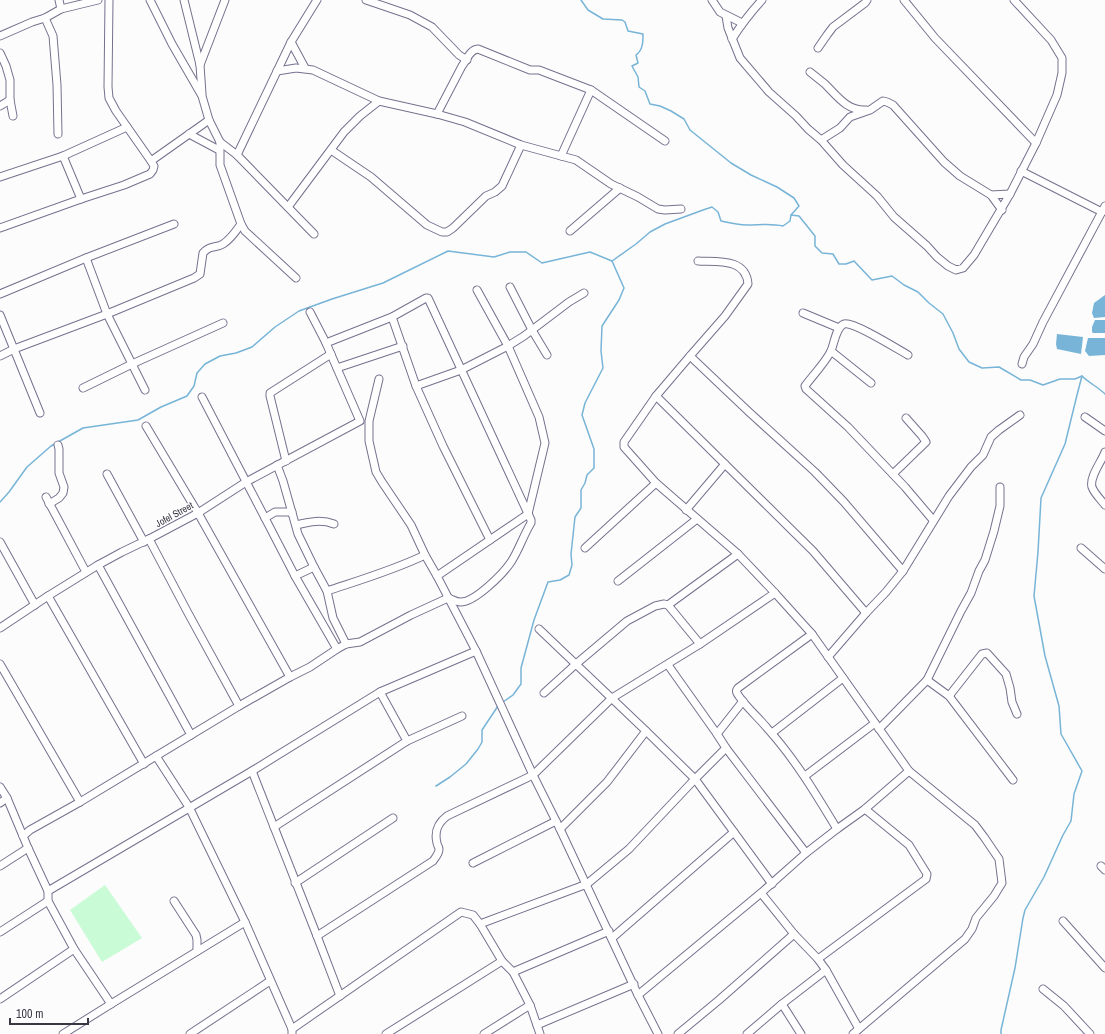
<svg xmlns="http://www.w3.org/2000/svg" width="1105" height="1034" font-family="'Archivo Narrow',sans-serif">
<rect width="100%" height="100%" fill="#fcfcfc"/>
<path fill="#c9fbd6" d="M105,885L142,938L102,962L70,910Z"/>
<g fill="#77b4d7">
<path d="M1105,295V317L1094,318L1092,313L1094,303Z"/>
<path d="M1095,320H1105V333H1093L1092,332V327Z"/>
<path d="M1057,334L1083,337L1081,354L1057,349L1056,344Z"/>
<path d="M1088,338H1105V355L1089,356L1085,351Z"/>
</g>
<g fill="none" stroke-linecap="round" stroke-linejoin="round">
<g stroke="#77b4d7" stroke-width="1.5">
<path d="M581,0L588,10L603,19L622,20L625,22L628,31L643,34C643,42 643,50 636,55L638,63L632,66L638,77L639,87L645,91L650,104L660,106L671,111L684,119L690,130L731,163L751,175L777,187L794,198L799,206L791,215L790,221L783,226C771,223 759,225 747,225C739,225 730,223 721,221L718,212L712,207L703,210L665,224L650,232L636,244L612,261"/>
<path d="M791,215L799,216L815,236V246L822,253L833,254L839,264H846L854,261L872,280L892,276L904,285L918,292L929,303L943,314L953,333L959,349L969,362L982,368L999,367L1021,380H1030L1043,385L1060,379H1075L1082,376C1089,383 1098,387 1105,394"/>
<path d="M0,502L9,492L27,467L51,446L83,428L138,420L161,407L187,396L194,386L197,373L205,364L220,356L236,353L252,347L275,327L299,311L332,299L383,283L448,251L494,257L510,252H526L542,263L590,252L612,261L624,288L619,300L602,326L601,351L603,368L585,403L582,415L594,449V468L587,475L585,483L581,490V508L575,517L571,554L572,565L569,575L560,580L548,582L534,620L521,668V684L513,695L503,702"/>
<path d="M436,786L450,777L466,764L478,749L482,742V730L498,706"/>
<path d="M1001,1034V1030L1015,968L1023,918L1025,910L1044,877L1063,835L1071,821L1074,794L1082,771L1061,734L1059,706L1045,656L1034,596L1038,552L1041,498L1065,444L1077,395L1082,376"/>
</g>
<g stroke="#77708e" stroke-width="9">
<g id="minor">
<path d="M59,0L61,9"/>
<path d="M150,0L172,44L202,96L209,120L220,142L237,155L314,234"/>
<path d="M184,0L200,65L202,94"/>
<path d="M366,0L410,15L432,27L459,55L467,60"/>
<path d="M712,0L720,12L742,23"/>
<path d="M904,0L935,38L1036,143"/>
<path d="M726,16L728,28L740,58L769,92L796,116L808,129L821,140L843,165L877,196L894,217L927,246L937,257L948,266L956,270L963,268L974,255L1010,194L1036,143L1057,95L1062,73V58L1051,40L1014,0"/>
<path d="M45,18L53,36L57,85L58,134"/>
<path d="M0,36L32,22L45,18L61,9L98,0"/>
<path d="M732,39C741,25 751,12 762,0"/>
<path d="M291,42L305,68"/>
<path d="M818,48L827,35L833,27L865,3L867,0"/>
<path d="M0,53L6,66L10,80V100L13,116"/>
<path d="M200,65L225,0"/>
<path d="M277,71L296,68L313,70L379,101"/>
<path d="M810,72C815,76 820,80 825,84C837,96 847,111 866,110"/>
<path d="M0,106L10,100"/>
<path d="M437,114L462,66C467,60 469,50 478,49L530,70H539L591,90L665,141"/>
<path d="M189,134L219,150"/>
<path d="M821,140L840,128L850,117L870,110L883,101L887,102L893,105L944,162L960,176L991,195L1002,210"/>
<path d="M220,142V165L241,224L245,231L296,278"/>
<path d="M331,150L371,177L427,225L442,232H447L453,228L486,196L495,192L502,186L521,145"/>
<path d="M237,155L291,42L317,0"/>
<path d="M63,156L81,199"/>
<path d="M561,156L591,90"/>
<path d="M151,161L209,120"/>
<path d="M1021,171L1102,212"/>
<path d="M0,177L63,156L127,127"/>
<path d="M991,195L1010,194"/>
<path d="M288,207L344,132L360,116L379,101L437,114L465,122L521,145L576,160L611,184L638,197L658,209L665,210L681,209"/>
<path d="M0,228L81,199L124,185L150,174L153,170L154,166L151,161L116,111L109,98L108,87L109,0"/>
<path d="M570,231L620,188"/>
<path d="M86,258L107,314L145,390"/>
<path d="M698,261C718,262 746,258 748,284L725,316L690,356L656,396L624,442V447L656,483L738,554L775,593L812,634L909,771L975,825L984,837L999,859L1002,883L994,896L976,918L972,929L965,939L853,1034"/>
<path d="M510,287L532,330L547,355"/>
<path d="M0,294L86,258L174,224"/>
<path d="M803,313L839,328"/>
<path d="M0,315L40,413"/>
<path d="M392,317L416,386L443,446L490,540"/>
<path d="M831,351L871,383"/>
<path d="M908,355C899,350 853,321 844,324C836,327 834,344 831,351C825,363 813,375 805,386L806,389L848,427L905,487L933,520"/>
<path d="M0,356L14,349L107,314L194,278L200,274L203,253C211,244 215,249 223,244C231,239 236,231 241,224"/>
<path d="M690,356L749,412L815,472L844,502L903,571"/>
<path d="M1022,364L1024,357L1033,344L1043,322L1105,206"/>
<path d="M337,368L403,346"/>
<path d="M379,379L369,421V441L376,472L382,482L411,525L425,555L437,576L476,651L533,775L560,829L638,995L658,1034"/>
<path d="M416,386L461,370L508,346L524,336L569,302L584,293"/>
<path d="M83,388L132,364L223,323"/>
<path d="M656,396L813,551L866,613"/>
<path d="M202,397L265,518L295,576L337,649"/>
<path d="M1085,417L1105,431"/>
<path d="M146,426L198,513L290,677"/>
<path d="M1105,452C1102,461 1089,477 1092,487C1094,493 1101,500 1105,505"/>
<path d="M286,461L270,396V393L331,354"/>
<path d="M277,465L283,481L298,534L314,567"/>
<path d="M107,474L144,542"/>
<path d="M893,474L926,442L922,436L906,418"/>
<path d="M46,497L86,572"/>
<path d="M49,504L59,498L63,493L64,487L59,473V449L58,445"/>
<path d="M686,510L725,464"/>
<path d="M265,518L275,512H292"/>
<path d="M296,525C309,522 321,519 334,524"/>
<path d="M149,539L188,613L239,706"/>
<path d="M0,542L35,605"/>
<path d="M585,548L656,483"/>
<path d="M1081,548L1105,569"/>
<path d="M98,565L191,735"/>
<path d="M295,576L314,567L327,591"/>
<path d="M437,576L528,514L545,443L539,417L508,346L477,290"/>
<path d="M618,581L697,519"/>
<path d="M48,596L144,764"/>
<path d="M668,605L738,554"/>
<path d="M0,628L48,596L98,565L122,552L149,539L198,513L246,482L360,421L326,343L310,312"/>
<path d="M539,629L646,731L695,779L772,884"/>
<path d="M812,634L738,688C736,691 736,690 737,693C742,703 760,719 767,728C795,759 816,794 837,829"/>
<path d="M346,644L333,618L327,591C360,580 394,570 425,555"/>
<path d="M828,657L866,613L886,592L903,571L949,496L971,467L983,455L991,437L999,430L1020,415"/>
<path d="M0,664L80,802"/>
<path d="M668,665L717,734L726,748L806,853"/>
<path d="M927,680L949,696L1013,780"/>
<path d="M380,692L407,741"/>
<path d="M544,693L576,664L627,621L655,606L664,604L668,605L700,644"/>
<path d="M949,696L982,654L987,653L1006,674L1010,688L1012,702L1017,714"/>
<path d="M879,729L927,680L961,611L971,593L979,571L985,560L994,531L1000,506V487"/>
<path d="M772,733L843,678"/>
<path d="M717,734L743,701"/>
<path d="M156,756L189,807L245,922L292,1029V1034"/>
<path d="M252,771L317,936L340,996"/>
<path d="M805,776L875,723"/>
<path d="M0,787L7,798L28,848L48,891V901L74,949L111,1004"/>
<path d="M0,803L7,798"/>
<path d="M274,827L407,741L462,716"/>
<path d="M560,829L607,782L646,731"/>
<path d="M23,836L30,830L80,802L239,706L290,677L310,667L337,649L346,644L360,642L411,615L448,598C452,599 456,602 460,602C474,603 503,574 511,562C519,550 523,536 531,523V520L428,298H426L392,317L326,343"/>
<path d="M473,863L556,821"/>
<path d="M0,866L28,848"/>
<path d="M1101,866L1105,870"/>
<path d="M295,883L393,818"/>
<path d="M48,891L252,771L380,692L476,651"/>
<path d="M761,893L794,934L818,959L826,970L859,1029"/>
<path d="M174,901L196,935L197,940V951"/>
<path d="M1063,921L1105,968"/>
<path d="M480,924L587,884L629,849L695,779L726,748"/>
<path d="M0,932L48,901"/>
<path d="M317,936L433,861C435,858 439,854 439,849C439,847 437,845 437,843C434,831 438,823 447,816L533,775L612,698L700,644L775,593"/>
<path d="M612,938L734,832"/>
<path d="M818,959L926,879L927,874L909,845L865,809"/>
<path d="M513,972L609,931"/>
<path d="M1043,989L1064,1006L1090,1034"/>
<path d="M638,995L761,893L806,853L837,829L865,809L909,771"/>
<path d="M0,999L74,949"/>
<path d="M782,1004L801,1034"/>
<path d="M537,1025L634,984"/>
<path d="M292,1029L461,912L473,915L480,924L502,961L513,972L530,1005L540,1034"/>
<path d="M63,1034L111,1004L245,922"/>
<path d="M190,1034L270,981"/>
<path d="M386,1034L502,961"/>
<path d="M484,1034L530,1005"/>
<path d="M678,1034L719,1000L794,934"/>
<path d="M747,1034L782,1004L826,970"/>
</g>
</g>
<use href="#minor" stroke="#fff" stroke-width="7"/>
</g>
<g text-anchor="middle" stroke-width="3" stroke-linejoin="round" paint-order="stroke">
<g font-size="10" fill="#3a3744" stroke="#fff">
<text transform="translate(174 514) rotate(-29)" y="4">Jofel Street</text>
</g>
</g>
<path d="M10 1018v6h78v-6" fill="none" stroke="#3a3744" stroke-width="2"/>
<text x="16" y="1018" font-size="12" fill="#3a3744" stroke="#ffffff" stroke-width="3" paint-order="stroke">100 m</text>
</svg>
